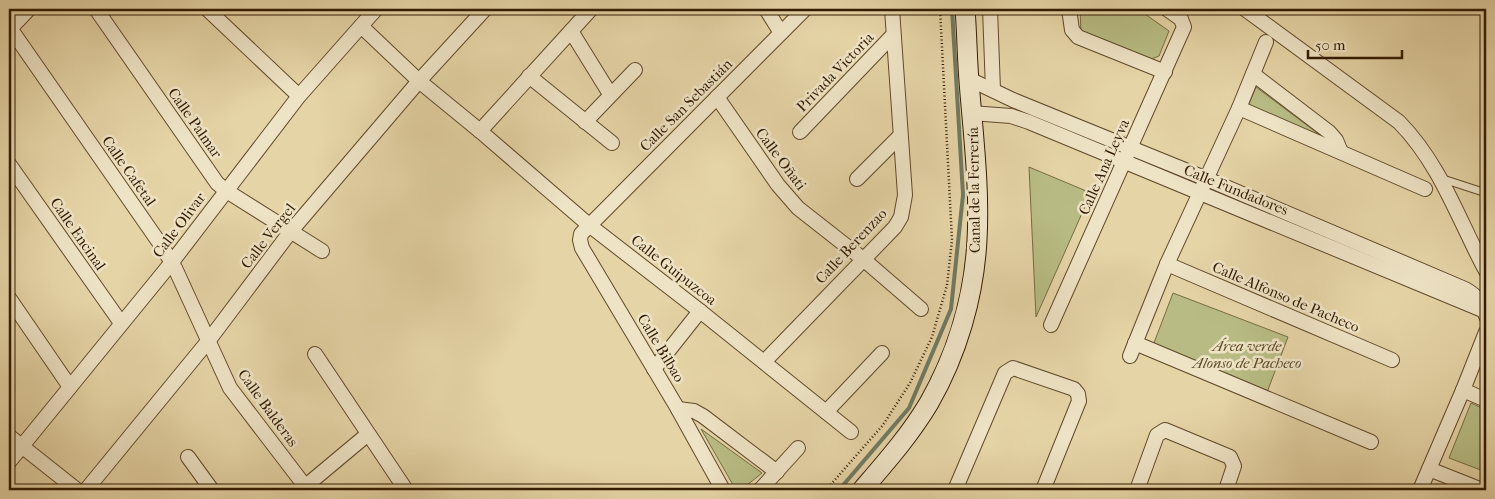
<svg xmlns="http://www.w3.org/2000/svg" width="1495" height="499" font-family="'IM FELL French Canon',serif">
<rect width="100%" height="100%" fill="#e5d4a6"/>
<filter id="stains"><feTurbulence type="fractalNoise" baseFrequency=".004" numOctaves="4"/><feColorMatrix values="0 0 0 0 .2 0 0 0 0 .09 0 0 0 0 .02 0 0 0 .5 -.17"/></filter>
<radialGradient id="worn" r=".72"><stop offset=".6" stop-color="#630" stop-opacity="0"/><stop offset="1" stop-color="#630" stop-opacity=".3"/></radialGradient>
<g fill="#b8bc84" stroke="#766c42">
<path d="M1080,9H1138L1169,31L1159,56L1144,62L1081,33Z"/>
<path d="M1256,87L1320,135L1246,111Z"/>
<path d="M1029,167L1091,193L1036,317Z"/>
<path d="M1173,293L1288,337L1266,395L1152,348Z"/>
<path d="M1471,403L1486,410V472L1449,458Z"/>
<path d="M701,429L762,473L741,490H736Z"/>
</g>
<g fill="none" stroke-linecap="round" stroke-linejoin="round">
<path stroke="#6f7a62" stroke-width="4" d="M839,490L909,408L951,309L963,195L952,9"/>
<g stroke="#60492a" stroke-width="9">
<path id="lane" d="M1440,178L1486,193"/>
</g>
<g stroke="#60492a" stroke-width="16">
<g id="street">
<path d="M96,9L217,183L225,190L322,251"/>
<path d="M207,9L299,96"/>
<path d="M766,9L781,33"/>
<path d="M990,9L993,90"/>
<path d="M1069,9L1072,30L1078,37L1165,72"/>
<path d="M1245,9L1399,122C1441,165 1458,219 1486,271"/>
<path d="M361,26L419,81L480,131L589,225L700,311L851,432"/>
<path d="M10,28L163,248L175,268L230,388L308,490"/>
<path d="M9,30L29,9"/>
<path d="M571,31L610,94"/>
<path d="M1253,74L1329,132L1336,140L1341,152"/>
<path d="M529,76L612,143"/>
<path d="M969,79L1013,100L1207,179L1465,289C1476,295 1483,303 1486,316"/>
<path d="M717,97L778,185L798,208L863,259L921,309"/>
<path d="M1239,108L1425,189"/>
<path d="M971,113L1011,116L1029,122L1485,311"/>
<path d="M585,122L635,70"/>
<path d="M480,131L591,9"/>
<path d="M800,132L893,35"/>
<path d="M9,164L121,323"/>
<path d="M857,179L900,136"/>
<path d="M1167,264L1392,360"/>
<path d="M9,298L70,387"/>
<path d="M1051,325L1184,27L1181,19L1167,9"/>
<path d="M1135,343L1371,442"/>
<path d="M315,354L406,490"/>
<path d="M1130,356L1167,264L1239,108L1266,42"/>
<path d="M764,362L895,227L901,217L905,195L892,9"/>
<path d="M654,369L700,311"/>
<path d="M1463,390L1486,400"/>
<path d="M678,409L694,411L703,416L777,472"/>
<path d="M826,412L882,353"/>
<path d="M9,436L77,490"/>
<path d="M188,457L212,490"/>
<path d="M9,462L172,262L299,96L376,9"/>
<path d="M1429,469L1482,490"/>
<path d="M86,490L209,340L291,231L419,81L485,9"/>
<path d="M301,490L368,434"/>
<path d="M723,490L678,409L582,248L580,240L581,234L805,9"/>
<path d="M760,490L798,448"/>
<path d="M955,490L1005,373L1013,368L1074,389L1078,394L1079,401L1043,490"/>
<path d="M1137,490L1157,435L1165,430L1230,457L1234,466L1226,490"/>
<path d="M1420,490L1463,390L1486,332"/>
</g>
</g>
<g stroke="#331b01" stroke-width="21">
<path id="secondary" d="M862,490C886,462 910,435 929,403C957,354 974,297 977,240C980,187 973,134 969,81C967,57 967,33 965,9"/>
</g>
<path stroke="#331b01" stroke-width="2.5" stroke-dasharray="1 2.5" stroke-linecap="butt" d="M826,490L883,425L910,383L932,337L947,285L952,240L940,9"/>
<use href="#lane" stroke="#eee3c5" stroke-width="7"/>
<use href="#street" stroke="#eee3c5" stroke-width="14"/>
<use href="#secondary" stroke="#eee3c5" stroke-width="19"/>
</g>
<g text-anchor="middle" stroke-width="5" stroke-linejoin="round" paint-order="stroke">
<g font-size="15" fill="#331b01" stroke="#eee3c5">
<text transform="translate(835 72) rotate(-46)" y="5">Privada Victoria</text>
<text transform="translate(686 105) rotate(-45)" y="5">Calle San Sebastián</text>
<text transform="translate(195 123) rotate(55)" y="5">Calle Palmar</text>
<text transform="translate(781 159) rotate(53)" y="5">Calle Oñati</text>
<text transform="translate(1104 167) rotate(-66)" y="5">Calle Ana Leyva</text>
<text transform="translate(129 171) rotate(55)" y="5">Calle Cafetal</text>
<text transform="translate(974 190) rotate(-91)" y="5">Canal de la Ferrería</text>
<text transform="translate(1236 190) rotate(22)" y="5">Calle Fundadores</text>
<text transform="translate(179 225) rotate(-53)" y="5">Calle Olivar</text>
<text transform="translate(78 234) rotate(55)" y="5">Calle Encinal</text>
<text transform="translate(268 236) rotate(-52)" y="5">Calle Vergel</text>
<text transform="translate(851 246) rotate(-47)" y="5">Calle Berenzao</text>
<text transform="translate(674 270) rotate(38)" y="5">Calle Guipuzcoa</text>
<text transform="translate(1286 297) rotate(23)" y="5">Calle Alfonso de Pacheco</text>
<text transform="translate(661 348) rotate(59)" y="5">Calle Bilbao</text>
<text transform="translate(268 408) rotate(54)" y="5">Calle Balderas</text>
</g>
<g font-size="15" font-style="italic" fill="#5b4b28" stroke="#eee3c5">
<text x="1247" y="351">Área verde<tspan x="1247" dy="17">Alonso de Pacheco</tspan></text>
</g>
</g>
<rect width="1495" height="499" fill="none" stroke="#e5d4a6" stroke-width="30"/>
<rect x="10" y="10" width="1475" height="479" fill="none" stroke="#331b01" stroke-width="2.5"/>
<rect x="15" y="15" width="1465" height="469" fill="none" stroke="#331b01"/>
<path d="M1308 50v8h94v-8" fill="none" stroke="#331b01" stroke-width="2.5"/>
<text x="1315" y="50" font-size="15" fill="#331b01" stroke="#eee3c5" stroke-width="4" paint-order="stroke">50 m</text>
<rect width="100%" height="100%" filter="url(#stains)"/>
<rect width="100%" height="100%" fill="url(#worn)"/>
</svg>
